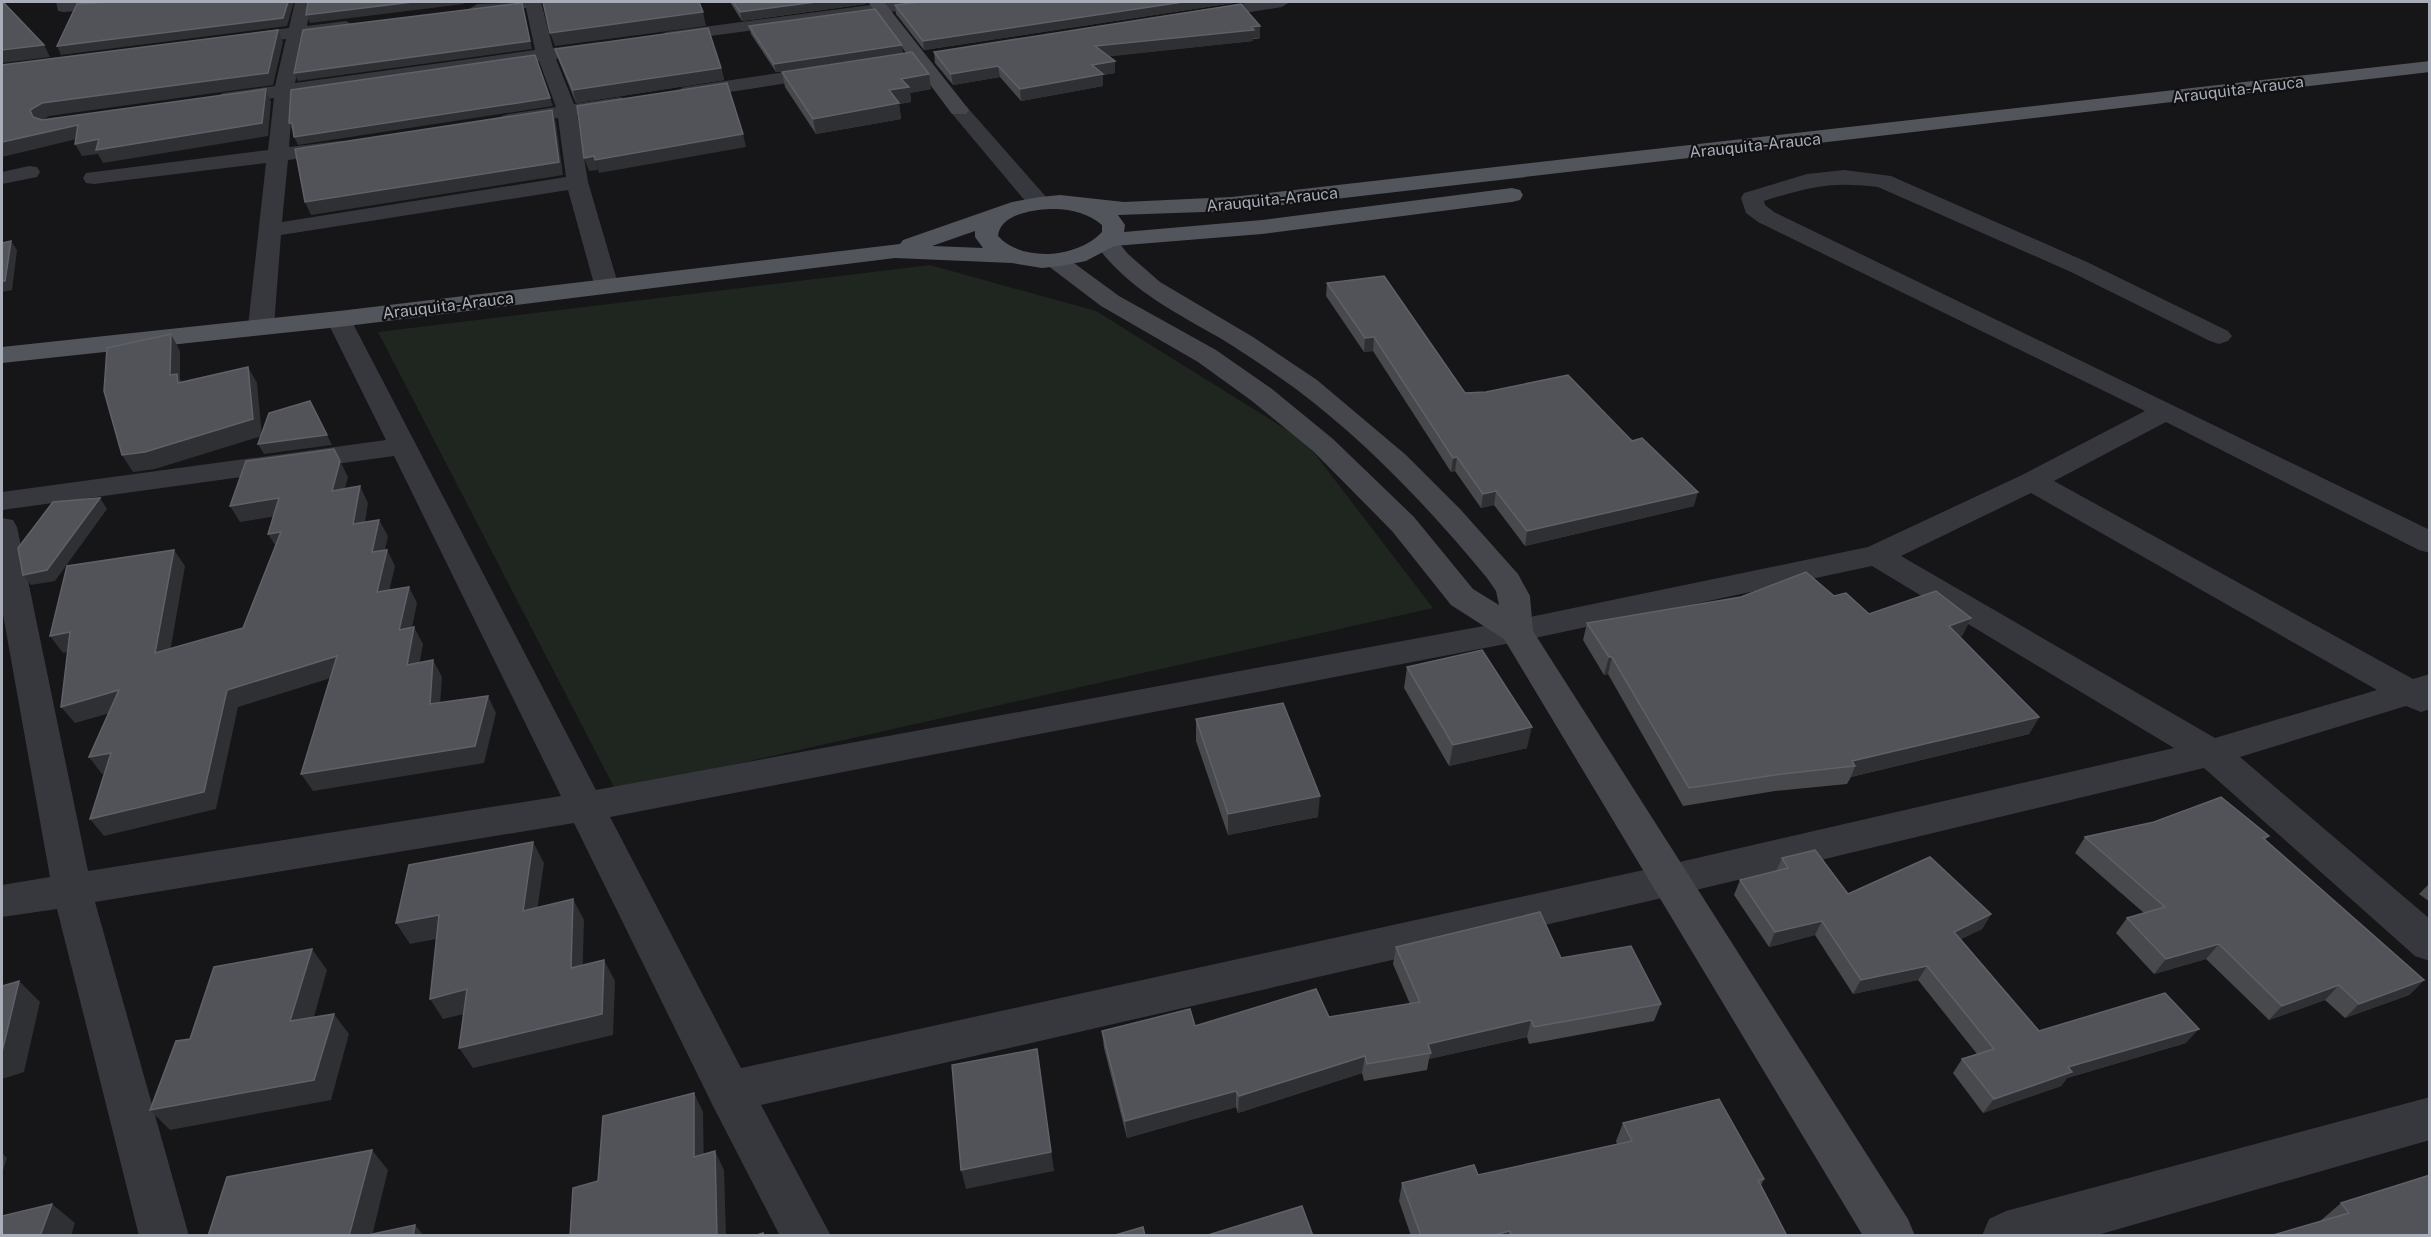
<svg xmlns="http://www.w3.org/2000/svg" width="2431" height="1237" font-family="'Public Sans',sans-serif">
<rect width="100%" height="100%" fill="#161618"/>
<path fill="#1e261f" d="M930,265L1096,311L1305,441L1433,608L616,791L378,332Z"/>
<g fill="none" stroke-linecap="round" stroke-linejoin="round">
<g fill="#37383d" fill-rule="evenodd">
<path d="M56,2H126L118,7L64,12L58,11Z"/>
<path d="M295,2H311L307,26L346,21L355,26L346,31L304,37L295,83L535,50L526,8L471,13L469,9L477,4L541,2L553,48L600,42L606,43L609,47L606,51L556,59L574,104L621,97L631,103L621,109L577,115L588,182L618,284L615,289L606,291L597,289L594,284L568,190L281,235L274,326L270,331L261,334L252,331L248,326L266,163L94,184L86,183L83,178L86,173L94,172L268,150L274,98L223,105L213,99L223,93L275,86L286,39L236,45L227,40L236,35L289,28ZM539,61L556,107L509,114L502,116L499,120L502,124L509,126L558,118L566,177L282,222L288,160L340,153L347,151L350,147L347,143L340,141L289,147L293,95Z"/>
<path d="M893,2H935L927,7L666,42L657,37L666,32Z"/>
<path d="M1253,2H1290L1282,7L1200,20L1191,15L1200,10Z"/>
<path d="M826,66L835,72L833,76L684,99L674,93L684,87Z"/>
<path d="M959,104L966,106L1047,198L1050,203L1047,208H1031L949,110Z"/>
<path d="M29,166L37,167L40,172L37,177L2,184V172Z"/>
<path d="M1844,170L1891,176L2087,262L2228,331L2232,336L2228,341L2219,344L2210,341L2071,272L1878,187C1831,181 1809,187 1764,201L1765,205L1774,212L2430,530V553L2419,550L2166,422L2054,481L2413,679L2430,674V709L2421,712L2406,706L2240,757L2430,919V961L2415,956L2204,768L1671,896L761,1105L831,1236H780L713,1106L574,823L95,902L189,1236H139L57,909L2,917V885L50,877L2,609V518L13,520L17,527L88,871L561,796L394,456L2,510V492L386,440L326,319L330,314L339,311L348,314L596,790L1516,620L1868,547L2022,475L2145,411L1758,222L1746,213L1741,198L1744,193L1807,174ZM2031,493L2377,690L2215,738L1901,556ZM1872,566L2174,748L1671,864L741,1068L610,817L1516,642Z"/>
<path d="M2430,1097V1140L2094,1236H1982L1989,1219L2006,1211Z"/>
</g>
<g fill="#45474d" fill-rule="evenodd">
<path d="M868,2H884L966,106L969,110L966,114H952Z"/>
<path d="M1106,235L1114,237L1128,254L1160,282L1253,337L1317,380L1406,455L1461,510L1518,574L1530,596L1533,631L1908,1219L1915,1236H1863L1504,639L1451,605L1392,531L1313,451L1252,401L1198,362L1101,306L1047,265L1043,260L1047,255H1063L1119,296L1216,350L1272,389L1333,439L1414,517L1473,589L1499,605L1496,591L1487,578C1430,509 1368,443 1296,389C1271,371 1246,354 1220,338C1173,311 1126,288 1094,242L1098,237Z"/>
</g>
<path fill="#53555c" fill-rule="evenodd" d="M2430,61V72L1232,211L1118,215L1125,225L1124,232L1262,220L1512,188L1520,190L1523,195L1520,200L1512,202L1262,234L1114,246L1086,261L1061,266L1042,268L1012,263L895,258L339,327L2,363V347L339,311L900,244L903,240L1012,202L1040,197L1060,195L1124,202L1232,197ZM1050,209C1068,208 1089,213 1102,225V232C1078,258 1022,263 998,236C1000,214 1033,210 1050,209ZM975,231V237L983,248L932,246Z"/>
</g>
<g fill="#47494d">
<path d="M730,2H867L866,4L742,21Z"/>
<path d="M919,2H1233V3L924,50L896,14L895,5Z"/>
<path d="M749,26L903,53L776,72L751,34Z"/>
<path d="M1253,38V41L1108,56L1115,61V73L1103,75V86L1021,101L1000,77L953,85L935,63L934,52L1260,38Z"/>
<path d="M555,49L721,68L724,80L576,103L559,61Z"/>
<path d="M782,72L931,89L910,93L911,102L899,104L901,119L816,134L785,87Z"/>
<path d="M1327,283L1465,393L1694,506L1525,546L1494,505L1481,508L1455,471L1451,472L1373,351L1364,352L1326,296Z"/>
<path d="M1834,596L1869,614L1971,618L1962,636L1959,637L2039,717L2029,734L1851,777L1847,784L1775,791L1683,806L1608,674L1604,675L1583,640L1587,623Z"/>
<path d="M1407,667L1527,748L1449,766L1404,688Z"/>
<path d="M1196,719L1318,817L1228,835L1196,741Z"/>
<path d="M2269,836L2265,840L2424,980L2409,995L2345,1018L2325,1000L2269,1020L2206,959L2154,974L2116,933L2127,918L2144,913L2075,853L2085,837Z"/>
<path d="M1782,858L1848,894L1991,914L1982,929L1961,939L2039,1031L2186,1043L2067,1078L2061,1086L1983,1113L1953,1073L1962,1059L1977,1054L1918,980L1853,994L1815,935L1769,947L1734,895L1740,880L1776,871Z"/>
<path d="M2430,883V902L2419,894Z"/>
<path d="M1396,947L1561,958L1661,1004L1654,1021L1529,1044L1527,1037L1429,1059L1427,1070L1364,1081L1362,1073L1238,1113L1236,1107L1127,1138L1104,1048L1102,1031L1329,1017L1410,1004L1393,964Z"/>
<path d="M1623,1123L1764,1179L1761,1185L1787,1236H1411L1399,1201L1402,1183L1478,1175L1617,1144L1616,1141Z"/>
<path d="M2341,1203L2430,1236L2278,1234L2319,1222Z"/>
</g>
<g fill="#2f3033">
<path d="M288,2H294L287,26L61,55L57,46Z"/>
<path d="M413,2H463L464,4L310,23L306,15Z"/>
<path d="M816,2H867L866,4L742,21L740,12Z"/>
<path d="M1183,2H1233V3L924,50L923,41Z"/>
<path d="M522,3L532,49L298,81L294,73Z"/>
<path d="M703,12L706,26L555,46L550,33Z"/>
<path d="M1260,26V38H1253V41L1096,58L1095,46Z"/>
<path d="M278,30L283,42L273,85L49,116L37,123L33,117L30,110L42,103Z"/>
<path d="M44,45L50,57L2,63V64V50Z"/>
<path d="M902,45L903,53L776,72L774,64Z"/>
<path d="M1115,61V73L1103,75V86L1021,101L1020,89L1092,65Z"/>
<path d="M998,66L1000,77L953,85L951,74Z"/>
<path d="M721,68L724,80L576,103L573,90Z"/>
<path d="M929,74L931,89L910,93L911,102L899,104L901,119L816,134L813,119L889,90L901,79Z"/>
<path d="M266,89L271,102L268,136L103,163L98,154L82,156L75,144Z"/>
<path d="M550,98L553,106L298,145L294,137Z"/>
<path d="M552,110L556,123L563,175L311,215L305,202Z"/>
<path d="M289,123H292L296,131L293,132Z"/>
<path d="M78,125L85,137L2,157V142Z"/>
<path d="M743,134L746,147L599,173L595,160Z"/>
<path d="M594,156L598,170L589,171L584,158Z"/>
<path d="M11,241L17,250L12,290L2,292V281Z"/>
<path d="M171,334L180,351V379L187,390L180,387L170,375Z"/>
<path d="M1374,337L1373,351L1364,352L1365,338Z"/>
<path d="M248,367L257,383L262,436L155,469L133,472L122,455Z"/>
<path d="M310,401L332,445L264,454L258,444Z"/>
<path d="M1457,457L1455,471L1451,472L1453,458Z"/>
<path d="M340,461L348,477L340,507L332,491Z"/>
<path d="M360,486L368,503L362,541L353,524Z"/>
<path d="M1496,491L1494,505L1481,508L1483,494Z"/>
<path d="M1698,492L1694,506L1525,546L1527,531Z"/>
<path d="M100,498L107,509L55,581L31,585L23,575Z"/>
<path d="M279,498L289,514L240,522L230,506Z"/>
<path d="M379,520L388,536L381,568L372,552Z"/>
<path d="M281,532L278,550L268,534Z"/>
<path d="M174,550L185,566L167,670L155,653Z"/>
<path d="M387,550L395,566L385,609L377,592Z"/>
<path d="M409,587L417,603L408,647L399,630Z"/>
<path d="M1971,618L1962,636L1941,643L1949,626Z"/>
<path d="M414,627L423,644L416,682L407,665Z"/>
<path d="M70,632L83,648L63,653L50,636Z"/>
<path d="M337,656L347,673L238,707L216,809L104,836L90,819L227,690Z"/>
<path d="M1609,657H1612L1608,674L1604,675Z"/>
<path d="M433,660L442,677L439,721L430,704Z"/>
<path d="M119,690L131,707L75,723L61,707Z"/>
<path d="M488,696L496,713L484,763L313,791L301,774Z"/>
<path d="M2039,717L2029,734L1851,777L1855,766L1852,761Z"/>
<path d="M1532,727L1527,748L1449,766L1453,745Z"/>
<path d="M111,753L124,770L102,774L89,757Z"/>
<path d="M1320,796L1318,817L1228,835V814Z"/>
<path d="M533,842L544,863L534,932L523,911Z"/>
<path d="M573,899L584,920L582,988L571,968Z"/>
<path d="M1991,914L1982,929L1945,946L1954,932Z"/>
<path d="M439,915L452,936L410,944L396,923Z"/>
<path d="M1822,921L1815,935L1769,947L1775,932Z"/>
<path d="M2219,944L2206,959L2154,974L2166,959Z"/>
<path d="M312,949L327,970L307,1042L290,1021Z"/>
<path d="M604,960L615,981L613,1035L473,1068L459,1048Z"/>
<path d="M1927,966L1918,980L1853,994L1861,980Z"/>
<path d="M2424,980L2409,995L2345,1018L2359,1004Z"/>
<path d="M19,981L40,1002L24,1072L2,1079V1052Z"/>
<path d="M2339,985L2325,1000L2269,1020L2282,1006Z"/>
<path d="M467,989L480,1010L443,1019L430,999Z"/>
<path d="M334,1014L349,1034L331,1100L170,1130L150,1110Z"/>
<path d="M1531,1020L1527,1037L1429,1059L1431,1053L1428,1044Z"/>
<path d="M2199,1029L2186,1043L2067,1078L2061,1086L1983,1113L1994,1099L2068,1067Z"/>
<path d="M1365,1056L1362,1073L1238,1113L1239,1096Z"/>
<path d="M1040,1070L1054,1171L966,1189L961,1170Z"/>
<path d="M1236,1091V1107L1127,1138L1125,1121Z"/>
<path d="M694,1093L703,1112L704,1175L694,1157Z"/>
<path d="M372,1150L388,1170L372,1236H349Z"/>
<path d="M715,1151L724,1170L726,1236H717Z"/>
<path d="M2,1153L7,1158L2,1174Z"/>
<path d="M52,1204L75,1223L71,1236H40Z"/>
<path d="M415,1225L424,1236H413Z"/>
<path d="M1510,1231L1508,1236H1490Z"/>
</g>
<g fill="#525359" stroke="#5f6168" stroke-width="1.5">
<path d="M2,2H3L44,45L2,50Z"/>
<path d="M108,2H288L283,18L57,46L77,4Z"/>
<path d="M308,2H413L306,15Z"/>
<path d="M543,2H699L703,12L550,33Z"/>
<path d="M733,2H816L740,12Z"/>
<path d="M919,2H1183L923,41L895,5Z"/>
<path d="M522,3L530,41L294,73L303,30Z"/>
<path d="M1241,4L1260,26L1251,27L1254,30L1095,46L1115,61L1092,65L1103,74L1020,89L998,66L951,74L934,52Z"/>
<path d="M875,9L902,45L774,64L749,26Z"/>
<path d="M708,28L721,68L573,90L555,49Z"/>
<path d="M278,30L268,73L42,103L30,110L33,117L42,120L266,89L262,123L96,150L99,139L75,144L78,125L2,142V65Z"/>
<path d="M912,52L929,74L901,79L909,87L889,90L899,103L813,119L782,72Z"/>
<path d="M535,55L550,98L294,137L292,123H289L291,90Z"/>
<path d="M727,83L743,134L595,160L594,156L584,158L577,106Z"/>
<path d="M552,110L559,162L305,202L295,149Z"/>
<path d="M11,241L5,281H2V243Z"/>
<path d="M1384,276L1465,393L1486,392L1568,375L1632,441L1642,438L1698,492L1527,531L1496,491L1483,494L1457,457L1453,458L1374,337L1365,338L1327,283Z"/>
<path d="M171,334L170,375L177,374L178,383L248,367L253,419L145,452L122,455L104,391L107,348Z"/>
<path d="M310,401L327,435L258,444L269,413Z"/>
<path d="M334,449L340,461L332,491L360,486L353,524L379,520L372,552L387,550L377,592L409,587L399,630L414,627L407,665L433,660L430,704L488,696L475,746L301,774L337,656L227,690L204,792L90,819L111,753L89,757L119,690L61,707L70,632L50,636L67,566L174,550L155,653L243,628L281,532L268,534L279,498L230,506L246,461Z"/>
<path d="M100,498L47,570L23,575L18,548L53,502Z"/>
<path d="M1806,572L1834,596L1846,593L1869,614L1936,591L1971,618L1949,626L2039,717L1852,761L1855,766L1782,774L1689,788L1612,657H1609L1587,623L1741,597Z"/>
<path d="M1482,650L1532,727L1453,745L1407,667Z"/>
<path d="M1283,703L1320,796L1228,814L1196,719Z"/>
<path d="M2221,797L2269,836L2263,838L2424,980L2359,1004L2339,985L2282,1006L2219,944L2166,959L2127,918L2165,907L2085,837L2154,822Z"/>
<path d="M533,842L523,911L573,899L571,968L604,960L602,1014L459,1048L467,989L430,999L439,915L396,923L409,865Z"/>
<path d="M1815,850L1848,894L1930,857L1991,914L1954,932L2039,1031L2165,993L2199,1029L2068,1067L2072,1072L1994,1099L1962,1059L1994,1049L1927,966L1861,980L1822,921L1775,932L1740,880L1788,868L1782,858Z"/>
<path d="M1540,912L1561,958L1631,946L1661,1004L1534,1027L1531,1020L1428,1044L1431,1053L1367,1064L1365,1056L1239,1096L1236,1091L1125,1121L1102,1031L1190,1009L1195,1026L1316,989L1329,1017L1420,1002L1396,947Z"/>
<path d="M312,949L290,1021L334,1014L314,1080L150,1110L176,1041L190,1039L214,967Z"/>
<path d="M19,981L2,1052V986Z"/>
<path d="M1037,1049L1051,1152L961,1170L952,1065Z"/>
<path d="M694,1093V1157L715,1151L717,1236H570L573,1188L598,1181L603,1116Z"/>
<path d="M1719,1099L1764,1179L1758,1180L1787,1236H1511L1510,1231L1490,1236H1421L1402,1183L1474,1165L1478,1175L1632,1141L1623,1123Z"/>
<path d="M372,1150L349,1236H208L227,1177Z"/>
<path d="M2430,1175V1236H2270L2349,1213L2341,1203Z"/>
<path d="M52,1204L40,1236H2V1216Z"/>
<path d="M1302,1206L1313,1236H1205Z"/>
<path d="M415,1225L413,1236H363Z"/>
<path d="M1143,1227L1145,1236H1112Z"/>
<path d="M763,1233L764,1236H754Z"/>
</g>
<g text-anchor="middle" stroke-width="4.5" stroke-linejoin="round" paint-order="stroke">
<g font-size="16" fill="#a8adb8" stroke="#111113">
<text transform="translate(2238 89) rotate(-7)" y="6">Arauquita-Arauca</text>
<text transform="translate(1755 145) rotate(-6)" y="6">Arauquita-Arauca</text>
<text transform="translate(1272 199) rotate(-6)" y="6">Arauquita-Arauca</text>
<text transform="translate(448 305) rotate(-7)" y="6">Arauquita-Arauca</text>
</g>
</g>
<rect width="2431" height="1237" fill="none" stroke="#a8adb8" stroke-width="6"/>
</svg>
